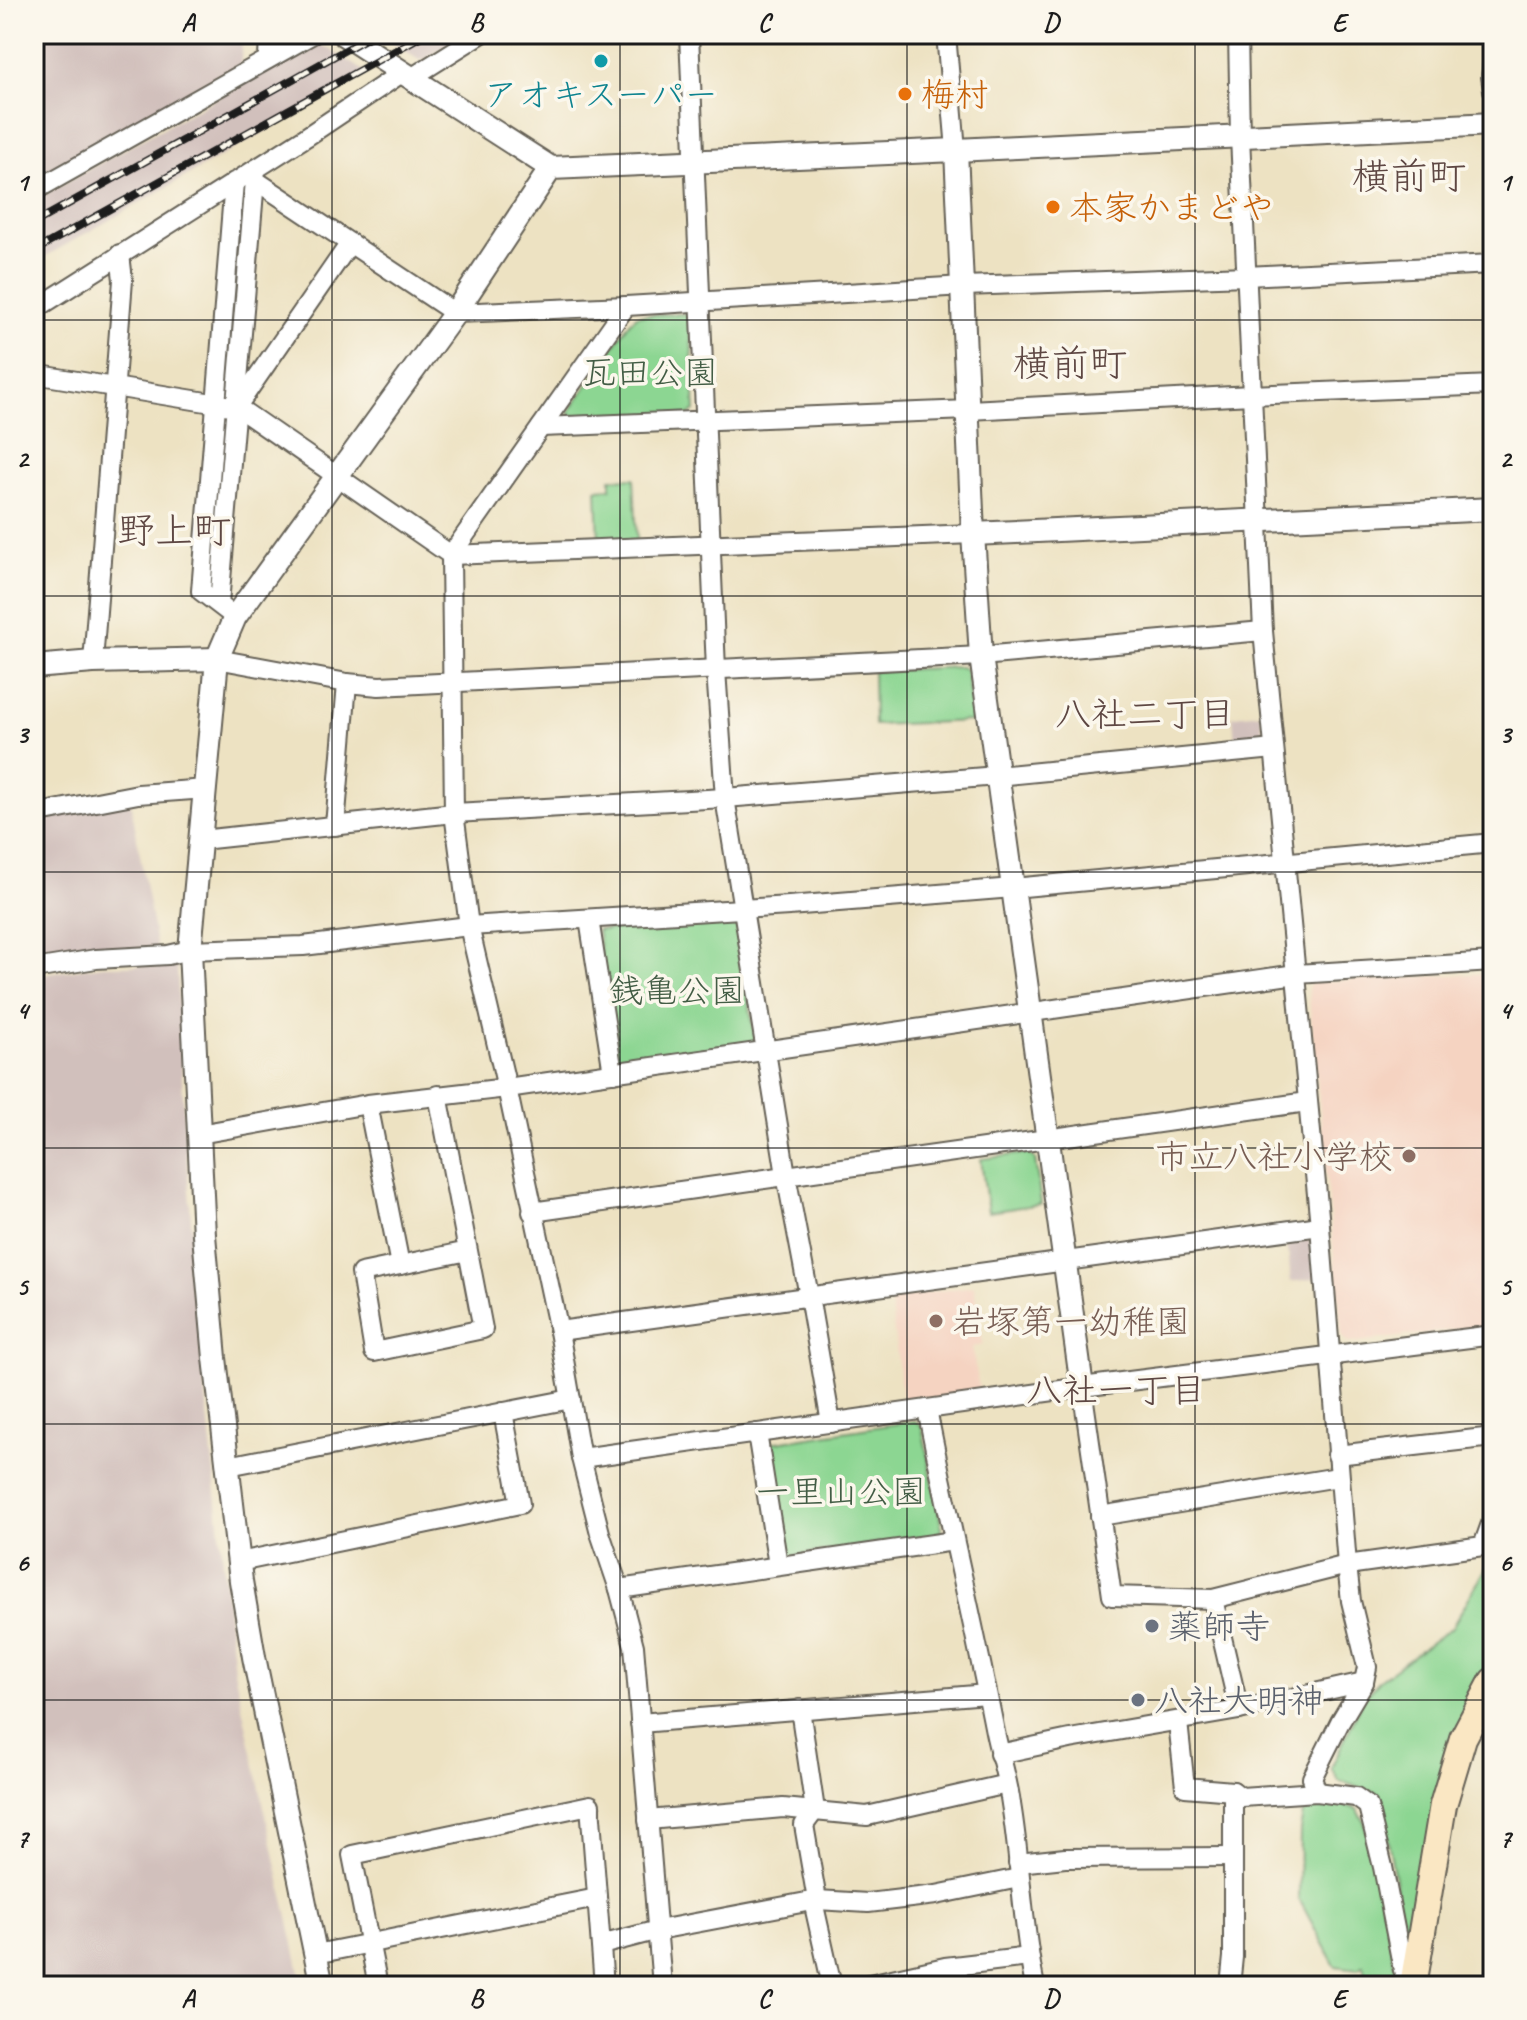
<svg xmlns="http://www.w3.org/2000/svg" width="1527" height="2020" font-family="Caveat,'Klee One',sans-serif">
<rect width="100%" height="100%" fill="#fbf7ec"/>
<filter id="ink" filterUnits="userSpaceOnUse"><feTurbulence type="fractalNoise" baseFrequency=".0125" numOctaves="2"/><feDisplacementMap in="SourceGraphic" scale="16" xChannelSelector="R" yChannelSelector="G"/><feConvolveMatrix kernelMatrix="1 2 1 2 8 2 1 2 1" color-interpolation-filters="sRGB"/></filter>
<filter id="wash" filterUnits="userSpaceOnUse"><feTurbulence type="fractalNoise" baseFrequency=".006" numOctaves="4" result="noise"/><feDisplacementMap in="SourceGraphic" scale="32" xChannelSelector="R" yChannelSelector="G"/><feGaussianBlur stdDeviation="1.8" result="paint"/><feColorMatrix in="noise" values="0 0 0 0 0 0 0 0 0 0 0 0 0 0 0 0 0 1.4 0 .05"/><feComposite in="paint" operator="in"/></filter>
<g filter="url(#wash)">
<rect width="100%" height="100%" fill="#ede2c2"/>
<g fill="#f5d3c1">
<path d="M1493,973V1325L1349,1343L1342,1336L1308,988L1313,982Z"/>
<path d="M974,1286L983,1345L972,1347L980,1394L903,1404L890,1298Z"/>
</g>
<g fill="#d1c0bc">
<path d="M34,34H243L240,70L34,184Z"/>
<path d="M379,34H465L424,60H419Z"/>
<path d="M321,44L367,73L34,263V200L310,46Z"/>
<path d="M1261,713L1263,736L1259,741L1235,744L1233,716Z"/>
<path d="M130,799L157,950L121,948L34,959V818Z"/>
<path d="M177,965L184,1119L198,1318L234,1670L303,1986H34V975L103,966Z"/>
<path d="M1305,1237L1311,1241L1316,1278L1291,1282L1287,1239Z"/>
</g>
<g fill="#8cd692" stroke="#547957" stroke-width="2">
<path d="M686,314L690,315L695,411L688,415L575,419L569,412L631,321L638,315Z"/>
<path d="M634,478L637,541L599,543L597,489L611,488V479Z"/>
<path d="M961,667L966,670L973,721L874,725L873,671Z"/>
<path d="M733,924L738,930L755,1039L749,1044L616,1063L597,930Z"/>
<path d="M1028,1153L1035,1159L1041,1204L988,1212L981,1159Z"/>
<path d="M915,1421L922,1427L942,1529L940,1534L786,1557L764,1450L770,1443Z"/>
<path d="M1493,1552V1662L1461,1723L1407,1948L1380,1794L1339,1781L1331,1768L1365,1696L1381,1679L1452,1627L1485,1570Z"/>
<path d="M1306,1798L1329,1800L1357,1809L1364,1820L1399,1986H1368L1363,1965L1358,1969L1335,1966L1299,1899L1300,1830Z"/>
</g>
<path fill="#6faae0" stroke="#46637e" stroke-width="2" d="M239,203L247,204L214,584H207Z"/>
</g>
<g filter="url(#ink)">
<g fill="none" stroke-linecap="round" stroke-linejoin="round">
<g stroke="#656156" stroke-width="22">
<g id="minor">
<path d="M689,34L716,670L725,798L786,1175L809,1296L831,1423"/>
<path d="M946,34L956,150"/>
<path d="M1238,34L1240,137L1263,631L1320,1226L1347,1565L1351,1601L1367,1667L1364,1682L1340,1722L1312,1778L1317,1792"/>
<path d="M268,59L269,34"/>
<path d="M1493,63L1491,77L1493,90"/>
<path d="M411,78L481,34"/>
<path d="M256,169L255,180L455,313L626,306L964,286L1246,276L1493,264"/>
<path d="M234,182L201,591L235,617"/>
<path d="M34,191L313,34"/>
<path d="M626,306L451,555L454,813L469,926L507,1088L559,1331L581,1458L600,1533L619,1589L634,1646L662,1986"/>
<path d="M34,310L306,137L403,72"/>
<path d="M34,374L237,407L451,555L973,534"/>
<path d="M238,405L350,243"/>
<path d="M541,427L969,410L1251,395L1493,385"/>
<path d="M219,604L255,180"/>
<path d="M217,659L347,683L379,686L981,656L1263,631"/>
<path d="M93,662L123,280L120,254"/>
<path d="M34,814L138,794L206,789"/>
<path d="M335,826L347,683"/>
<path d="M201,840L454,813L725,798L997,776L1274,749"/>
<path d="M589,919L613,1073"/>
<path d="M34,969L96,959L168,955L190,950L303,946L469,926L789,906L1013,888L1493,843"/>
<path d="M438,1095L483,1329L374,1352L361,1273L468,1251"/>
<path d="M368,1104L400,1265"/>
<path d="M199,1134L368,1104L507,1088L1296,974L1493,962"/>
<path d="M532,1212L1307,1102"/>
<path d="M559,1331L1320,1226"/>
<path d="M1082,1387L1112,1596L1213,1599L1347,1565L1483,1546L1493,1518"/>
<path d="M927,1409C948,1517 974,1624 995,1732C1000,1756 1008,1780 1011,1804C1021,1864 1022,1926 1035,1986"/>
<path d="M757,1433L778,1565"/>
<path d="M1337,1455L1493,1437"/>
<path d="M581,1458L1082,1387L1493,1335"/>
<path d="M228,1466L571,1399"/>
<path d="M1100,1516L1338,1477"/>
<path d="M239,1562L520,1504L503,1412"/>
<path d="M619,1589L954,1541"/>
<path d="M1213,1599L1239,1710"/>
<path d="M800,1709L815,1810L804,1825L817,1900"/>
<path d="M1178,1722L1185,1787L1233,1791L1241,1797L1317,1792L1356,1797L1368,1806L1383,1867L1403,1970L1414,1979"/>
<path d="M640,1723L987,1694"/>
<path d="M999,1754L1070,1739L1239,1710L1364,1682"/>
<path d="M648,1820L783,1808L867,1816L1007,1784"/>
<path d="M1018,1863L1065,1858L1233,1857"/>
<path d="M813,1901L832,1986"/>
<path d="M601,1945L658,1930L817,1900L868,1903L936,1895L1019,1878"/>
<path d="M316,1954L597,1898"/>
<path d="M378,1986L352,1855L590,1805L604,1986"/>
<path d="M861,1986L945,1967L1029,1957"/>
<path d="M1230,1986L1233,1957V1791"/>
</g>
</g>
<g stroke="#656156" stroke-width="26">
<g id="tertiary">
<path d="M343,34L551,168"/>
<path d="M956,150L973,534L981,656L1082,1387"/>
<path d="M973,534L1493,509"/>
<path d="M34,667L93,662L217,659"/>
<path d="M322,1986L254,1657L241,1581L215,1358L204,1235L190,950L217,659L235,617L455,313L551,168L956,150L1493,124"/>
</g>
</g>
<g stroke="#656156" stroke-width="30">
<path id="secondary" d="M1413,1986L1443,1805L1463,1738L1493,1681"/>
</g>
<use href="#minor" stroke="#fff" stroke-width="18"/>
<use href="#tertiary" stroke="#fff" stroke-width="22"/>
<use href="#secondary" stroke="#fae7c3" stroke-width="26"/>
<g stroke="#1c1c1c" stroke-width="8">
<g id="rail">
<path d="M34,223L374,34"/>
<path d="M34,251L425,34"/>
</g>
</g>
<use href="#rail" stroke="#fbf7ec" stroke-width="5" stroke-dasharray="15" stroke-linecap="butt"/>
</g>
</g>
<path fill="none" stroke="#1c1c1c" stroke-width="2" stroke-opacity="0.55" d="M332,34V1986M620,34V1986M907,34V1986M1195,34V1986M34,320H1493M34,596H1493M34,872H1493M34,1148H1493M34,1424H1493M34,1700H1493"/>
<circle fill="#0f9aa8" stroke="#fbf7ec" stroke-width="3" cx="601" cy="61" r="8"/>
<g fill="#e8710a" stroke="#fbf7ec" stroke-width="3">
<circle cx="905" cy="94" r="8"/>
<circle cx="1053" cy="207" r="8"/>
</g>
<g fill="#8d6e63" stroke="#fbf7ec" stroke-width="3">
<circle cx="1409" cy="1156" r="8"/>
<circle cx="936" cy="1321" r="8"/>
</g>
<g fill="#6b7280" stroke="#fbf7ec" stroke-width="3">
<circle cx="1152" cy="1626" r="8"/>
<circle cx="1138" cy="1700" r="8"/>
</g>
<g text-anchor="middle" stroke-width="7" stroke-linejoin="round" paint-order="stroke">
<g font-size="34" fill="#0d838f" stroke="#fbf7ec">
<text x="601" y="106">アオキスーパー</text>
</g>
<g font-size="34" fill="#c56008" stroke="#fbf7ec" text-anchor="start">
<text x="921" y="106">梅村</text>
<text x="1069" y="219">本家かまどや</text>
</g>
<g font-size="34" fill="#435d45" stroke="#fbf7ec">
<text x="650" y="384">瓦田公園</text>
<text x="677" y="1002">銭亀公園</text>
<text x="841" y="1503">一里山公園</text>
</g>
<g font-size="34" fill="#785e54" stroke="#fbf7ec" text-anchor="end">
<text x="1393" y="1168">市立八社小学校</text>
<text x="952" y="1333" text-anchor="start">岩塚第一幼稚園</text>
</g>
<g font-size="34" fill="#5b616d" stroke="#fbf7ec" text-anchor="start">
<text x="1168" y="1638">薬師寺</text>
<text x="1154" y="1712">八社大明神</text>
</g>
<g font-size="36" fill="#5e4743" stroke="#fbf7ec">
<text x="1145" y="726">八社二丁目</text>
<text x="1116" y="1402">八社一丁目</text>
</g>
<g font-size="38" fill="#5e4743" stroke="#fbf7ec">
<text x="1409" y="189">横前町</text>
<text x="1070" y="376">横前町</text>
<text x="174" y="543">野上町</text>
</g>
</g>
<rect width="1527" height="2020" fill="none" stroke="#fbf7ec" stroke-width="88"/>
<rect x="44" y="44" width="1439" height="1932" fill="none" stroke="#1c1c1c" stroke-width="3"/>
<g font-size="26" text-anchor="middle" font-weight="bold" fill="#1c1c1c">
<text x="188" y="31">A</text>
<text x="476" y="31">B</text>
<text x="764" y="31">C</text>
<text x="1051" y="31">D</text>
<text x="1339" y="31">E</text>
<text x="22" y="191">1</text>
<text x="1505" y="191">1</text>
<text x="22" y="467">2</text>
<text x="1505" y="467">2</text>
<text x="22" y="743">3</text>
<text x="1505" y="743">3</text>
<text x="22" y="1019">4</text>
<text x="1505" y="1019">4</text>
<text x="22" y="1295">5</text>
<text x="1505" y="1295">5</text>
<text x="22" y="1571">6</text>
<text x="1505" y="1571">6</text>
<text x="22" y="1847">7</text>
<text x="1505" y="1847">7</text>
<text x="188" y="2007">A</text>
<text x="476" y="2007">B</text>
<text x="764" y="2007">C</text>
<text x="1051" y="2007">D</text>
<text x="1339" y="2007">E</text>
</g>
</svg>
